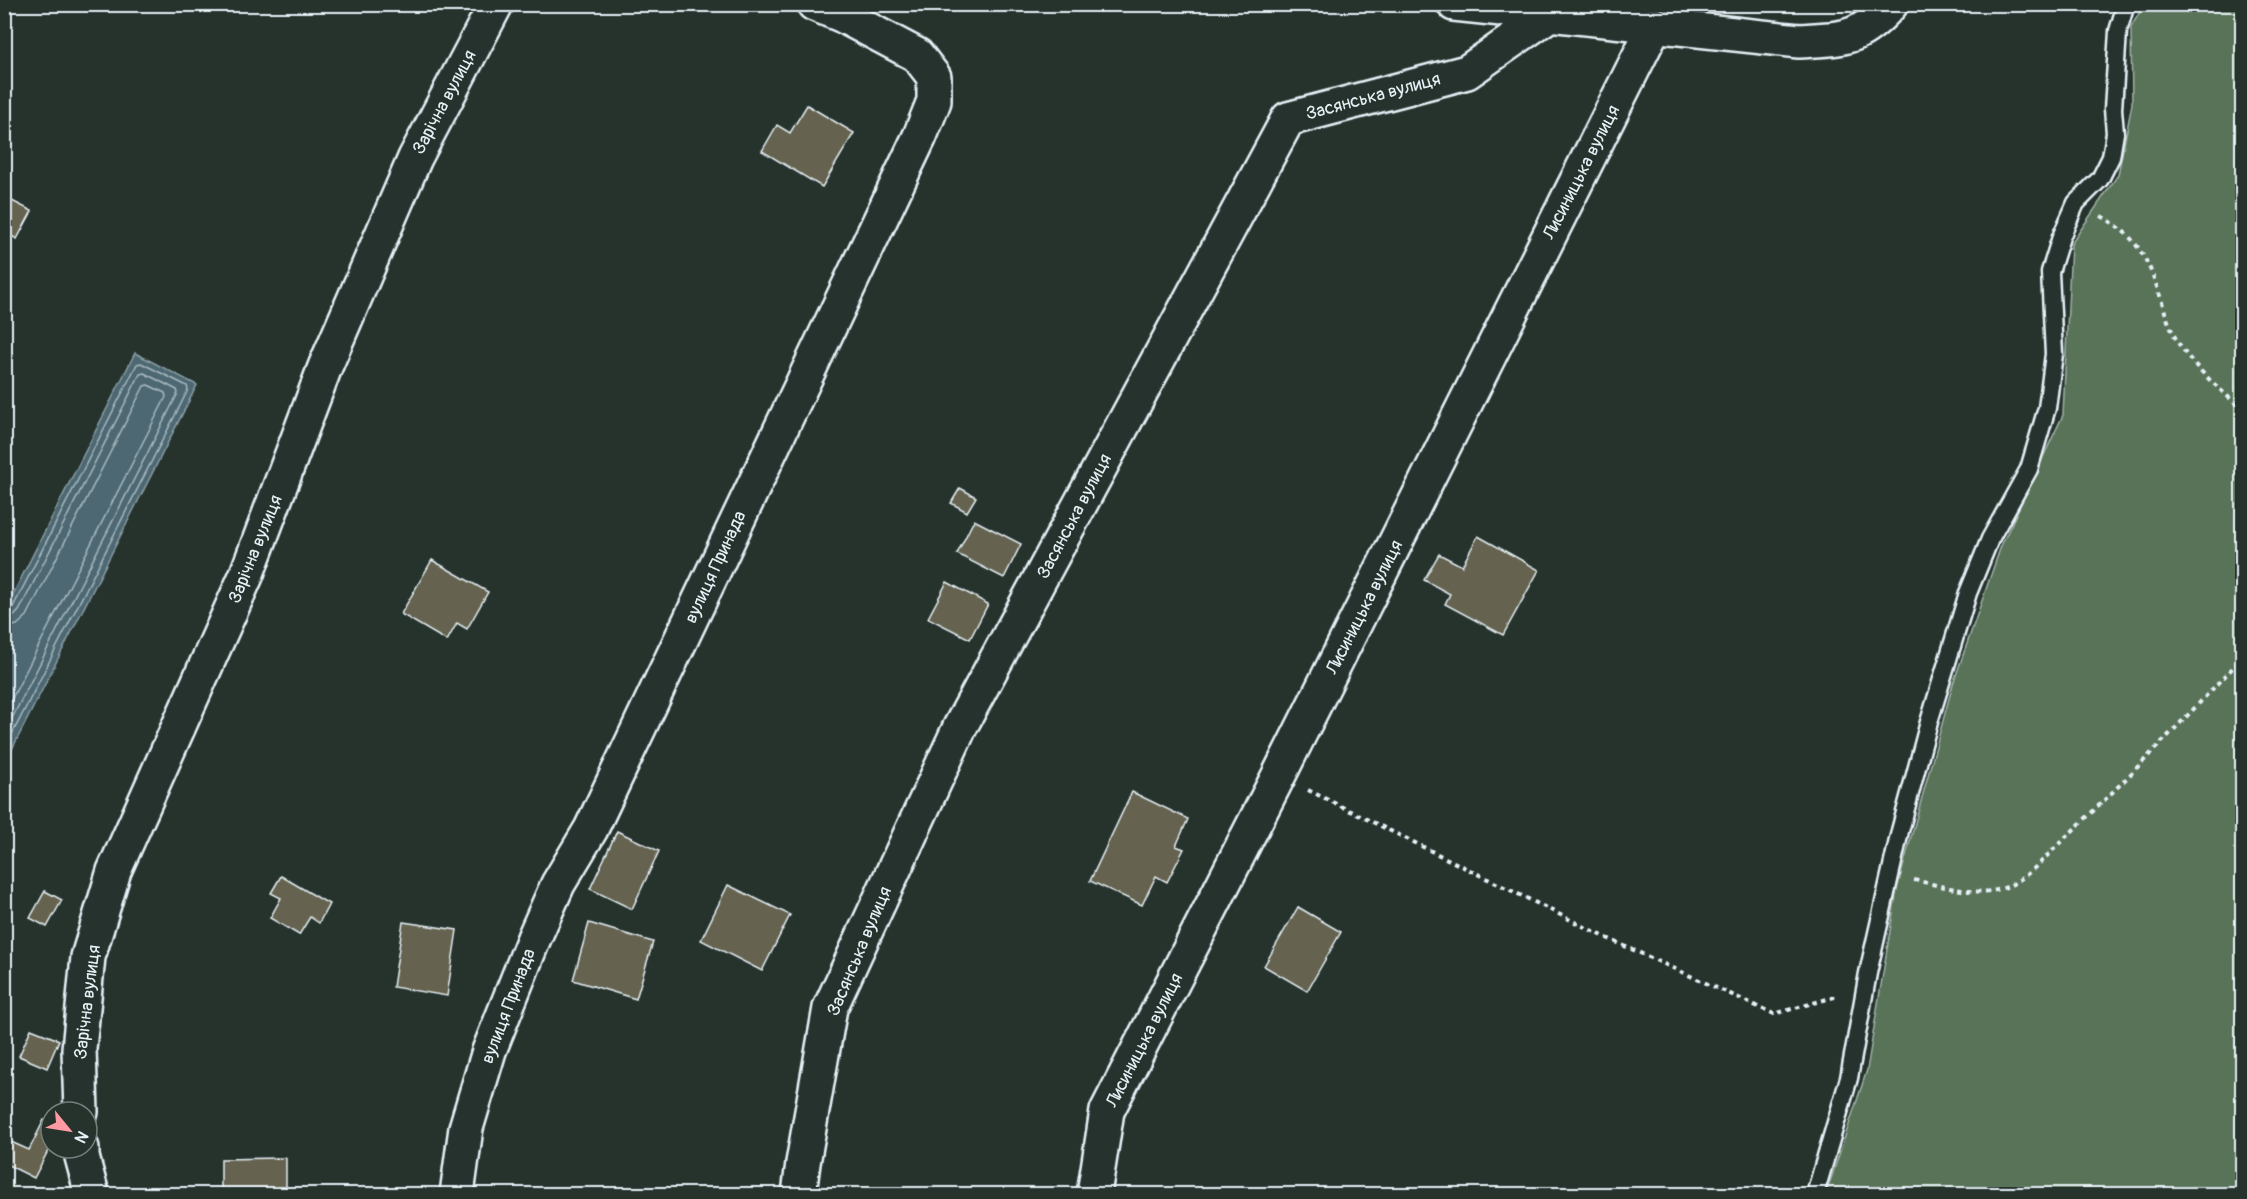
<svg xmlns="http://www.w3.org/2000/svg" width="2247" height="1199" font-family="Pangolin,sans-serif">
<rect width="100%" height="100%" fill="#26332d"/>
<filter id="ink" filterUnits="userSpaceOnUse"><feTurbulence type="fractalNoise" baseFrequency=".0167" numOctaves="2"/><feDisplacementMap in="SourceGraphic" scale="12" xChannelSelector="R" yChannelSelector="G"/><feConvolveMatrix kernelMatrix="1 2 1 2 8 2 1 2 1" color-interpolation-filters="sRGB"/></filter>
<g filter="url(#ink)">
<path fill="#597358" stroke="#a0b2a8" stroke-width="1.5" d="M2144,5H2242V1194H1826L1867,1070L1897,889L1953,684L2001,546L2063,415L2071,244L2118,175L2132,104L2131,27Z"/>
<path fill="#4d6872" stroke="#8b9fa8" stroke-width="1.5" d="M135,353L197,385L5,763V610Z"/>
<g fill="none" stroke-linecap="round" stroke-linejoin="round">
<g stroke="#aabac2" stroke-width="1.5">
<path d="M4,611L13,607L137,364L141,363L187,386L188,390L4,750"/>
<path d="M4,619L13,617L19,611L140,374L144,373L177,390L178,393L4,734"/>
<path d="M4,628L17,625L27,616L144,386L148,385L165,393L166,397L4,714"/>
</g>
</g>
<g fill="#65644f" stroke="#e8f1f8" stroke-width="1.5">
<path d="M807,105L854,133L822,187L762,151L777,125L790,133Z"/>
<path d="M4,197L32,211L17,239L4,232Z"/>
<path d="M960,488L976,497L967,512L951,503Z"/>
<path d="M974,520L1021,544L1004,578L957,554Z"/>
<path d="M1478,536L1539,570L1503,635L1445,604L1450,594L1424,580L1439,554L1462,566Z"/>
<path d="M432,560L488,592L467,629L457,623L447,641L401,614Z"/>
<path d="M947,582L988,604L970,639L928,618Z"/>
<path d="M1132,792L1188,819L1176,846L1184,849L1167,882L1156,876L1142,905L1090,881Z"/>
<path d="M617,831L659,851L632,909L590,889Z"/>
<path d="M281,876L329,904L319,923L310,917L299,935L270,918L281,898L271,893Z"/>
<path d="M728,885L790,915L762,971L701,940Z"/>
<path d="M45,891L62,900L47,927L30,918Z"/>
<path d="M1298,907L1341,932L1307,991L1264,966Z"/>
<path d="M403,922L457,930L447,996L393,987Z"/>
<path d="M589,923L653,942L636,999L573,980Z"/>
<path d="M31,1029L59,1040L47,1068L19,1056Z"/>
<path d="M44,1120L51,1123V1145L34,1178L4,1163V1150L9,1141L29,1150Z"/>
<path d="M286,1158V1194H221V1159Z"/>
</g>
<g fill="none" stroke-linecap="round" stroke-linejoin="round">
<g stroke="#e8f1f8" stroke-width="21">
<path id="service" d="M1815,1194L1849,1078L1868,973L1900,831L1929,722L1968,593L1990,539L2029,469L2047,408L2054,354L2050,272L2061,237L2076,203L2100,179L2111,157L2115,133L2113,109L2118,31L2126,4"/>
</g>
<g stroke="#e8f1f8" stroke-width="38">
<g id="minor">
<path d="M1454,4L1799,41C1845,38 1858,41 1891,4"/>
<path d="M81,1112L79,1049L88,957L114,871L246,576L325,367L415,158L496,4"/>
<path d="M82,1148V1157L92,1194"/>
<path d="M457,1194L466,1128L489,1051L534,938L558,884L591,829L920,136L934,101V77L917,55L841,15L814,4"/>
<path d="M799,1194L803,1163L830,1008L960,727L1288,119L1467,72L1550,14"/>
<path d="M1094,1194L1107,1111L1279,775L1655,25"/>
</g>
</g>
<g stroke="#e8f1f8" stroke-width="4" stroke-dasharray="4.5 4.5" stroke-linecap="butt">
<path d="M2101,216C2137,235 2149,261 2161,299C2166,315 2171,333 2181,347C2197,371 2222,390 2242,410"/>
<path d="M1308,790L1607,938L1774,1014L1838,996"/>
<path d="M1914,880C1944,886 1980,899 2009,886C2030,876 2052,850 2068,835C2129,778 2185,718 2242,658"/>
</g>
<use href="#service" stroke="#26332d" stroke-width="16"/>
<use href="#minor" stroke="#26332d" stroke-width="33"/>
</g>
</g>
<g text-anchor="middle" stroke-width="4.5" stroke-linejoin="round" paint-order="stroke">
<g font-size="18" fill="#e8f1f8" stroke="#26332d">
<text transform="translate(1373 96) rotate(-15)" y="6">Засянська вулиця</text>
<text transform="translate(444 102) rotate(-62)" y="6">Зарічна вулиця</text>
<text transform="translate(1581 172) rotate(-63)" y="6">Лисиницька вулиця</text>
<text transform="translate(1074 516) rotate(-62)" y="6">Засянська вулиця</text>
<text transform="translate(255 549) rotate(-68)" y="6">Зарічна вулиця</text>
<text transform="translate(715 567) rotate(-65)" y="6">вулиця Принада</text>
<text transform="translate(1364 607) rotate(-63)" y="6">Лисиницька вулиця</text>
<text transform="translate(859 951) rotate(-67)" y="6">Засянська вулиця</text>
<text transform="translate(87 1002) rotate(-83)" y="6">Зарічна вулиця</text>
<text transform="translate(508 1006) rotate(-69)" y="6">вулиця Принада</text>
<text transform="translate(1144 1040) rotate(-63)" y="6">Лисиницька вулиця</text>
</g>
</g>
<rect width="2247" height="1199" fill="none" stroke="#26332d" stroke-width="24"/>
<rect x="12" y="12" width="2223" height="1175" fill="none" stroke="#e8f1f8" stroke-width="2" filter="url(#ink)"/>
<g transform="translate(69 1130) rotate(120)"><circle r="28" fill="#26332d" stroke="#747f7e" stroke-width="1.5"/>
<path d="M0-4.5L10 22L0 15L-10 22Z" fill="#ff9aa2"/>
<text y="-9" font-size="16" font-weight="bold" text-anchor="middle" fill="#e8f1f8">N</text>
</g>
</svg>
